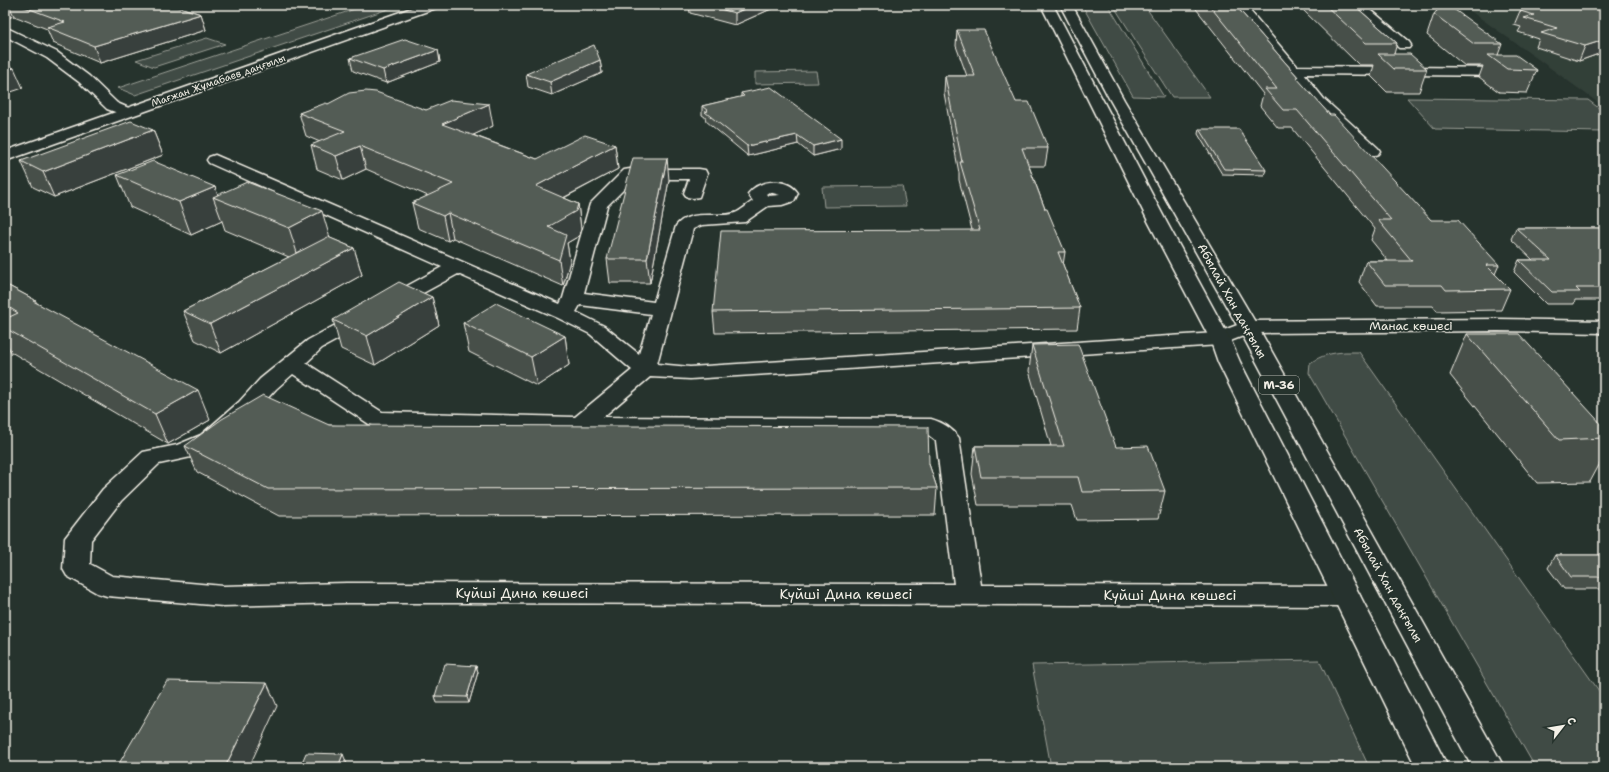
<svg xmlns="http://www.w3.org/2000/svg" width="1609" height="772" font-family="'Shantell Sans',sans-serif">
<rect width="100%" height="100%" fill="#26332d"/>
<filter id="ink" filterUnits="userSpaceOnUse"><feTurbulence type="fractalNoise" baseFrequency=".025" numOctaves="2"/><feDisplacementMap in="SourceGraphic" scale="8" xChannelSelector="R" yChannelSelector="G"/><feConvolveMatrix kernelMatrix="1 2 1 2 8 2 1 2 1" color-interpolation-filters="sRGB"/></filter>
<g filter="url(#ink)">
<path fill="#333f39" d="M1462,5H1604V107L1535,57Z"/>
<g fill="#414b45" stroke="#9a9e96">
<path d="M367,5H400L135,95L118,88Z"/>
<path d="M1082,5H1108L1164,97L1133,96Z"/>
<path d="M1113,5H1144L1210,97H1172Z"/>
<path d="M207,38L225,44L154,67L136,60Z"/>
<path d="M816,71L818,83L755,84V72Z"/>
<path d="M1407,98L1588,100L1604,112V132L1435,129Z"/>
<path d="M902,186L906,206L824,207L822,187Z"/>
<path d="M1345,352H1359L1604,698V767H1535L1309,373L1310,363C1322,355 1331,353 1345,352Z"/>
<path d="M1319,660L1369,767H1051L1032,665Z"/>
</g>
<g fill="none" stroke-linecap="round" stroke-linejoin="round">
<g stroke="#f4f1e8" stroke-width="3">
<g id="minor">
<path d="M1233,5H1245L1297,66L1511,68L1516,69L1518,72L1516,75L1511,76L1304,74L1324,99L1378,148L1380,151L1378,154L1372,156L1366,154L1314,105Z"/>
<path d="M1352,5H1365L1409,42L1411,45L1409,48H1399Z"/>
<path d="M1432,5H1446L1470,26L1469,29H1459Z"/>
<path d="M5,27L57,52L89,76L117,103L131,109L133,112L131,115L126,116L107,109L79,82L47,58L5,36Z"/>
<path d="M215,155L560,304L563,298L590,204L624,170L630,169H699L705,170L707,174L699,197L693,198L687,197L684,193L689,179H634L607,206L584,293L654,302L676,226C689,208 719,219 735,213C741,211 748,204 753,201L748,194C759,179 787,177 798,193L794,201L782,205L768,206L745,222L702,225L693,229L657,364L690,367L1216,333L1248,321L1498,319L1604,321V333L1498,331L1251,333L1220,345L690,379L650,377L603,417L931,419C942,422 953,429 959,438L981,585L1346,586L1356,589L1360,596L1356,603L1346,606L464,603H347L223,606L107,596L97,593L67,576L63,569L65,538L103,489L143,452L177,445L201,435L239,402L260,379L308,340L442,267L209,163L207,160L209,157ZM769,192L780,195L768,196L766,194ZM458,274L558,318L590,334L632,370L575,417L382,412L306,363L322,348ZM580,305L651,314L639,354L604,326L576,312ZM293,374L369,424L377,426L580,431L926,433L936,441L954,584L347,583L223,586L112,576L90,564L91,540L121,501L159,464L191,457L217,445L255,412L276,389Z"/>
</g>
</g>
<g stroke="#f4f1e8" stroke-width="3">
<g id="major">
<path d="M420,5H438L436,8L5,161V151Z"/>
<path d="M1041,5H1053L1167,223L1230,339L1240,362L1448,767H1416L1218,362L1210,339L1149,223Z"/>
<path d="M1060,5H1072L1124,100L1258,327L1504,767H1472L1238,327L1110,100Z"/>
</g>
</g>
<use href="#minor" fill="#26332d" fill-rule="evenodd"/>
<use href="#major" fill="#26332d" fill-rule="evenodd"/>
</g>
<g fill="#474f49" stroke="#f4f1e8">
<path d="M5,5H173L201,14L206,30L100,63L53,43L47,29L14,16L7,18L5,17Z"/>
<path d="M689,5H780L735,25L690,13Z"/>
<path d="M1193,5H1235L1298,77L1297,79L1330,115L1431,220L1499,265L1495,274L1510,289L1501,310L1437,311L1433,306H1377L1359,282L1366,261H1388L1371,240L1375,229L1292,128H1278L1260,106L1263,94Z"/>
<path d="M1298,5H1354L1397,43L1394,54L1427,69L1419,92H1387L1371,76L1374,65H1359Z"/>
<path d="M1510,5H1604V52L1579,61L1536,47L1539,39L1518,32L1521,27L1514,25L1520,11L1524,10Z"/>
<path d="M1434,14L1502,44L1498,55L1537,70L1527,93L1499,92L1479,77L1483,66H1465L1427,35Z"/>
<path d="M957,30L1016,102L1048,148L1045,166H1029L1045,209L1065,252L1063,265L1080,308L1077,329L715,333L713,312L972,230L959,180V173L944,93L945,76H967L956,46Z"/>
<path d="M438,50L440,62L386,83L353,71L350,58Z"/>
<path d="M600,60L602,73L552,95L528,87L526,74Z"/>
<path d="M741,93L841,149L813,156L798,144L748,156L706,121L705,117L702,115V106L741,97Z"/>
<path d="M328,104L426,110L493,126L473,135L537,159L615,145L618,169L564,198L578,204L581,229L579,236L567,243L570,261L563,286L453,238L448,241L418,228L412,203L428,196L366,169L343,180L317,169L311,145L320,142L306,136L299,113Z"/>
<path d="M1199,129L1266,170L1264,175L1222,174L1198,134Z"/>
<path d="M153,130L163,155L54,197L33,187L21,161Z"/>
<path d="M117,175L215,187L218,195L330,238L354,248L362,275L221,353L195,340L183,311L289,257L225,230L222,221L191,235L130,207Z"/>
<path d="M669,180L650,283H610L607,259Z"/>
<path d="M1516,228H1604V300H1575L1574,304H1546L1514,272L1519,260H1533L1511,239Z"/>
<path d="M5,284L35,300L37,303L210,420L168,444L11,352L5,341Z"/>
<path d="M432,297L439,325L375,365L341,349L333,320Z"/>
<path d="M463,323L565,336L569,365L537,386L469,352Z"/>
<path d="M1467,334L1604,427V456L1590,482L1537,483L1450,375Z"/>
<path d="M1032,345L1116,447L1165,491L1158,519L1077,520L1072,505H978L972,474L975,446H1051L1029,371Z"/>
<path d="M329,425L929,464L937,488L935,515L279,516L197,472L185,446Z"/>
<path d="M1555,555H1604V589H1564L1548,568Z"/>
<path d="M476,666L478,672L469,703H437L435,696Z"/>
</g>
<g fill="#39403c" stroke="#f4f1e8">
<path d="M5,5H9L14,16L7,18L5,13Z"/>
<path d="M753,5H780L735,25V13Z"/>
<path d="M201,14L206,30L100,63L94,46Z"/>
<path d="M1604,40V52L1579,61L1585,46Z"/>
<path d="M438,50L440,62L386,83L383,70Z"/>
<path d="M600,60L602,73L552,95L550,82Z"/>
<path d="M14,68L23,88L5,94V71Z"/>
<path d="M489,104L493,126L447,147L442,124Z"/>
<path d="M153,130L163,155L54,197L43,172Z"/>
<path d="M797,135L798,144L748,156L747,146Z"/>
<path d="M841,139V149L813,156V146Z"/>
<path d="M615,145L618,169L540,210L536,186Z"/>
<path d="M360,146L366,169L343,180L336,156Z"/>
<path d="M667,158L669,180L650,283L647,259Z"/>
<path d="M215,187L219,199L213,197L222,221L191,235L179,202Z"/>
<path d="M578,204L581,229L579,236L567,243L570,261L563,286L559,260L548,227Z"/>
<path d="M322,211L332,245L300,262L289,228Z"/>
<path d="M448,213L453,238L448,241L443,216Z"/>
<path d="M354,248L362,275L221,353L210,324Z"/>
<path d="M432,297L439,325L375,365L367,336Z"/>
<path d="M565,336L569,365L537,386L531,357Z"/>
<path d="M198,390L210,420L168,444L155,414Z"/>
<path d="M476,666L478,672L469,703L467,697Z"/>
<path d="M267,683L277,706L249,767H225Z"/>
<path d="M343,754L348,767H338Z"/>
</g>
<g fill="#525c55" stroke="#f4f1e8">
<path d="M19,5H173L201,14L94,46L47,27L65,22Z"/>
<path d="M703,5H753L735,13Z"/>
<path d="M1209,5H1235L1298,77H1296L1330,115H1334L1431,220H1458L1499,265H1486L1510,289L1446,290L1442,285H1385L1366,261H1412L1378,220H1391L1297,110H1283L1265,89H1277Z"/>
<path d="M1325,5H1354L1397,43H1366Z"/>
<path d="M1442,5H1448L1502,44H1474L1434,14Z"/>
<path d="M1539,5H1604V40L1585,46L1541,33L1557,28L1524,18L1534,15L1520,11Z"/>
<path d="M957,30H984L1016,102H1029L1048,148H1022L1045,209H1047L1065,252H1058L1080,308L713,312L721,231L980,230L960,162H962L945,76H975Z"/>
<path d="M405,39L438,50L383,70L350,58Z"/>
<path d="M594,45L600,60L550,82L526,74Z"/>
<path d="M1378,54H1410L1427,69H1394Z"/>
<path d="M1488,55H1516L1537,70L1507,69Z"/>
<path d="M5,64L14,68L5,71Z"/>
<path d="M771,87L841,139L813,146L797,135L747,146L705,112L708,111L702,106L744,96L741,93Z"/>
<path d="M366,91L376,92L426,110L451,100L489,104L442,124L537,159L585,135L615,145L536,186L578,204L576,211L548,227L566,235L559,260L448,213L443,216L412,203L453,184L360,146L336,156L311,145L345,131L299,113L326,103L328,104L349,93Z"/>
<path d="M131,121L153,130L43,172L21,161Z"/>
<path d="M1199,129H1239L1266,170L1224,169Z"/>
<path d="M633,158H667L647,259H607Z"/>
<path d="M153,161L215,187L179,202L117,175Z"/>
<path d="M247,182L322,211L289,228L213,197Z"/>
<path d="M1516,228H1604V288H1576L1580,292H1552L1519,260H1551Z"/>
<path d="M328,237L354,248L210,324L183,311Z"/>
<path d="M399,282L432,297L367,336L333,320Z"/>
<path d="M5,284L35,300L33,301L198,390L155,414L5,328V319L18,313L5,305Z"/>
<path d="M496,303L565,336L531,357L463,323Z"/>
<path d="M1467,334H1519L1604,427V438L1559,440Z"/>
<path d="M1078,344L1116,447L1148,446L1165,491L1082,492L1078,477H981L975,446H1064L1032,345Z"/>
<path d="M263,395L329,425L928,427L929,464L937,488L268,489L185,446L222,419Z"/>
<path d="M1555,555H1604V577H1571Z"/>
<path d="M445,664L476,666L467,697L435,696Z"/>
<path d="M167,681L267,683L225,767H117Z"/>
<path d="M306,753L343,754L338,767H300Z"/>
<path d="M817,765V767H698Z"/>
</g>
</g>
<g text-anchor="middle" stroke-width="3.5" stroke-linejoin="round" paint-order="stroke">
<g font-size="10" fill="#f4f1e8" stroke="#26332d">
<text transform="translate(218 80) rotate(-19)" y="4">Мағжан Жұмабаев даңғылы</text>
</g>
<rect fill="#26332d" stroke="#b6b8b0" stroke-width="1" x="1259" y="376" width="40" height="18" rx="3"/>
<g font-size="11" font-weight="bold" fill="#f4f1e8">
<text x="1279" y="389">M-36</text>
</g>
<g font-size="12" fill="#f4f1e8" stroke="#26332d">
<text transform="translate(1232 301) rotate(61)" y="4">Абылай Хан даңғылы</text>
<text x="1411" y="330">Манас көшесі</text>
<text transform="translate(1388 585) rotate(61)" y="4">Абылай Хан даңғылы</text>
</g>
<g font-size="14" fill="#f4f1e8" stroke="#26332d">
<text x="522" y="598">Күйші Дина көшесі</text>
<text x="846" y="599">Күйші Дина көшесі</text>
<text x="1170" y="600">Күйші Дина көшесі</text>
</g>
</g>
<rect width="1609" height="772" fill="none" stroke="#26332d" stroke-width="20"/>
<rect x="10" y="10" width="1589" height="752" fill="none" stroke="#f4f1e8" stroke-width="1.5" filter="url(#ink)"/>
<g transform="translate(1563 726) rotate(59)" stroke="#26332d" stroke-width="3" paint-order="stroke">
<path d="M0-3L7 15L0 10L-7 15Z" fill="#f4f1e8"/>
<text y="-6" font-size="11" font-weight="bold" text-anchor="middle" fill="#f4f1e8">С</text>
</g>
</svg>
